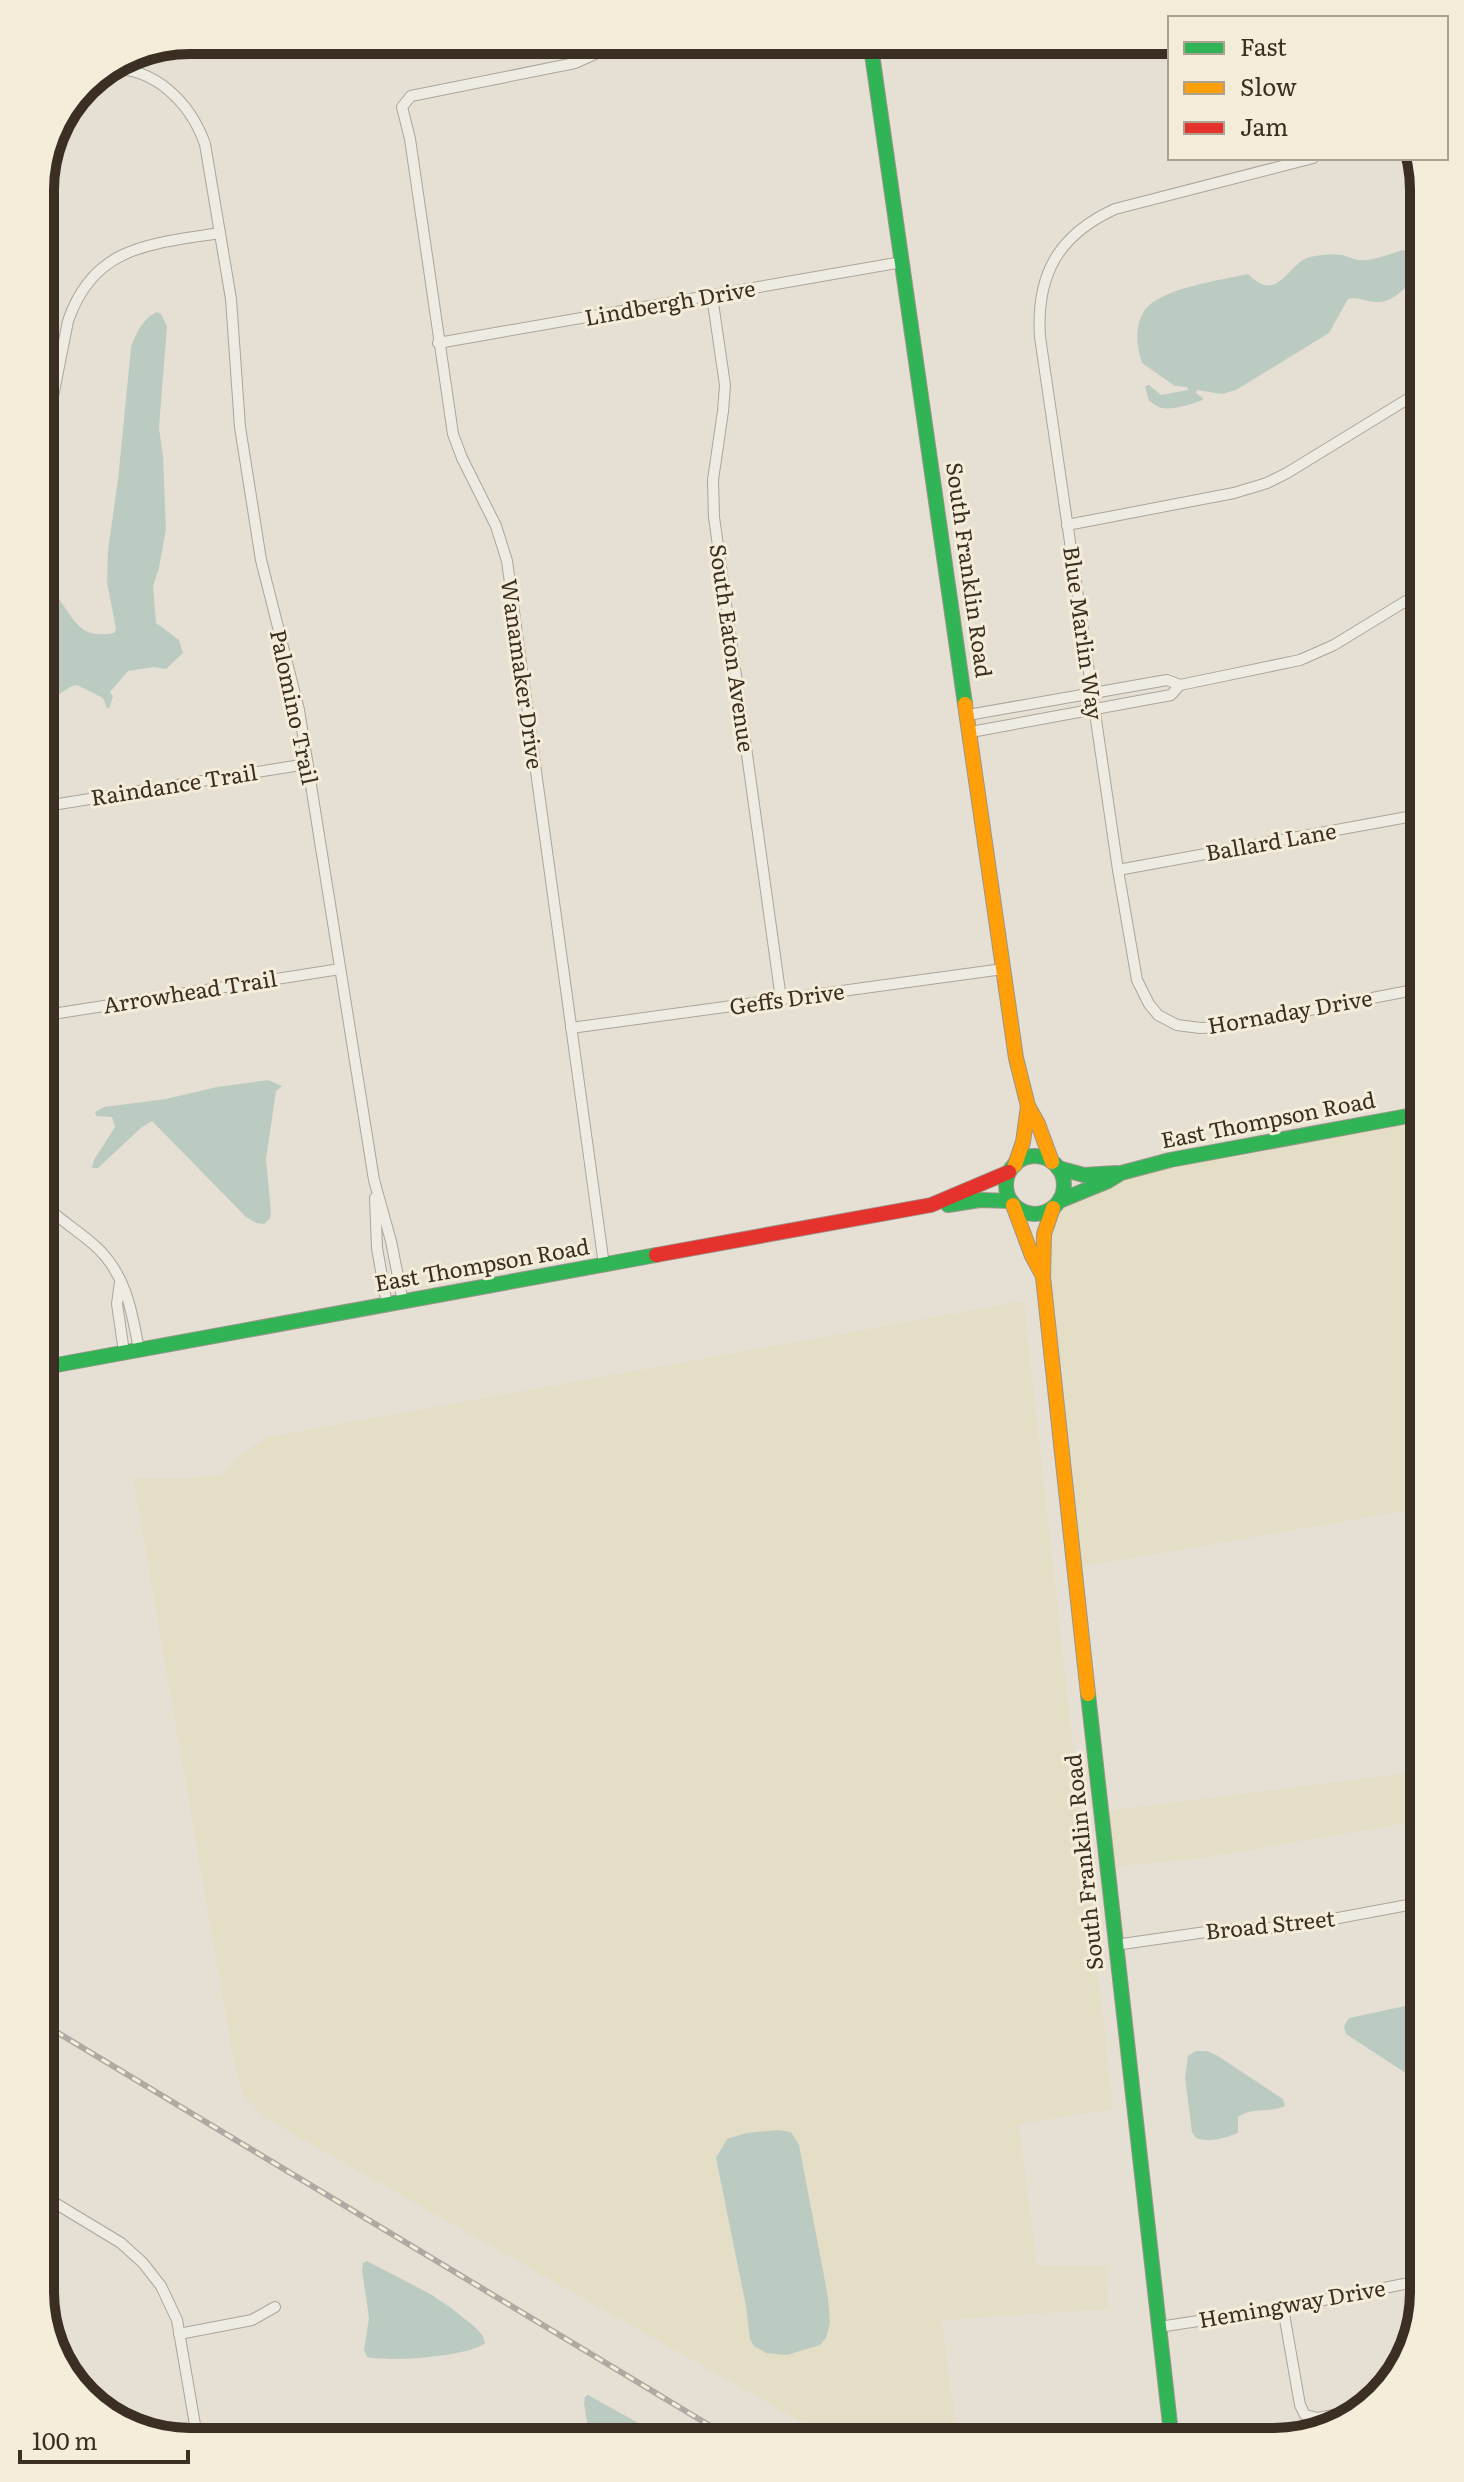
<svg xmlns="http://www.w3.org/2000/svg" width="1464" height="2482" font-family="Literata,serif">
<rect width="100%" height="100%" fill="#e5e0d3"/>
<g fill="#e3dec5">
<path d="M1424,1113V1546L1421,1508L1074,1568L1045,1266L1053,1208L1121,1173Z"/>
<path d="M1024,1301L1113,2109L1019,2124L1037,2266H1107L1108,2309L942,2320L958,2442H837L267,2119L244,2096L235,2069L133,1478H190L221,1475L242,1453L268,1437Z"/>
<path d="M1424,1771V1820L1202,1858L1106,1867L1100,1812Z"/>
</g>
<g fill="#bccbc2">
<path d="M1403,250L1414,252C1425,272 1399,301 1379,302C1368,303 1359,296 1348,299L1329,333L1236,390L1222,394L1197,390L1196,393L1204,399C1195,404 1173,410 1162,408C1157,407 1153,403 1149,401L1145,386L1149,385L1161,395L1188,390L1187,387L1175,386L1142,363C1137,347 1134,329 1143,313C1155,289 1222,280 1248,274C1279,305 1286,264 1310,257C1320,255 1331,253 1342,255C1348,256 1353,260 1360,260C1373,261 1389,254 1403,250Z"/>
<path d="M157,312L161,314L167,326L159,428L163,456L166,529L159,568L153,586L156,623L179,640L183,653L166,669L154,667L128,671L110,692L113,697L109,708H107L103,698L77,685L70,687L40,707V637H47C57,625 45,613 45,600L59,599C76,623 81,639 114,633L116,629L107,582L108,550L118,480L131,348C135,334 144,317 157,312Z"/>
<path d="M268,1080L282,1086L276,1091L266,1159L271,1212L270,1218L264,1224L256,1223L246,1217L152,1121L142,1127L98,1168H92L94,1160L115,1127L112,1117L96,1116L95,1112L104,1107L166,1099L217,1087Z"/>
<path d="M1424,2002V2085L1346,2034L1344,2026L1349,2018Z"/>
<path d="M1196,2051H1207L1218,2056L1283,2099L1285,2106C1271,2113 1251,2107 1238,2117V2133C1225,2138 1209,2143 1196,2138L1192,2132L1185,2078L1188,2056Z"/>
<path d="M779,2130L791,2132L799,2145L828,2297L830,2323L826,2338L820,2345L787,2355L766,2353L754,2346L750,2339L746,2306L716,2158L727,2139L746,2133Z"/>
<path d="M367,2261L432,2295L451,2308L475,2327L483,2336L485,2343C468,2357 390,2362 367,2357L364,2350L369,2318L362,2270L363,2263Z"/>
<path d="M588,2395L651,2430L654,2436L653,2441L590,2442L584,2403L585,2397Z"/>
</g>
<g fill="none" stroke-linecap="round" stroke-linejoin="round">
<path stroke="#bccbc2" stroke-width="3" d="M446,40L476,52L514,48L539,40"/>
<g stroke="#aba59b" stroke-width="12">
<g id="street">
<path d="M872,50L910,40"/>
<path d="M107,69C154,66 190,102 205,144L231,299L240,427L261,560L299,710L374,1180L391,1241L403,1302"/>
<path d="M1313,158L1115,209C1058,235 1036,275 1040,337L1118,870L1137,980L1149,1004L1158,1015L1177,1025L1200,1028L1222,1027L1424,988"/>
<path d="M712,296L725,385L723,411L713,480L714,517L781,999"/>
<path d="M438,343L902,262"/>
<path d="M40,462L68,321C94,245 151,244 220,233"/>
<path d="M1067,525L1234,493L1267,483L1287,473L1424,389"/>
<path d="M1180,685L1300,660L1334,645L1424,590"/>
<path d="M968,715L1167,680L1180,685L1171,695L971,732"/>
<path d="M40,807L307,764"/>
<path d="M1118,870L1424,814"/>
<path d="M40,1016L340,969"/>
<path d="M571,1028L1003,969"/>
<path d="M375,1198L377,1248L387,1305"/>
<path d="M40,1200C55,1217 76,1229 93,1244C125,1271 132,1310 139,1350"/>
<path d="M604,1265L507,561L496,526L462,458L453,434L410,139L402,107L411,96L575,63L627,40"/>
<path d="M120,1282L117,1304L124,1352"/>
<path d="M1115,1945L1220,1930L1290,1927L1424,1902"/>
<path d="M40,2194L121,2243L143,2263L161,2286L177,2320L198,2442"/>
<path d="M1283,2308L1300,2405L1305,2415L1318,2418L1359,2410"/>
<path d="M1159,2327L1283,2308L1414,2282L1424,2278"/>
<path d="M179,2334L252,2320L275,2307"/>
<path d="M426,2442L462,2436L484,2442"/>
</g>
</g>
<g stroke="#9b958b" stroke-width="16">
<g id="fast">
<path d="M870,40L965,704"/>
<circle cx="1035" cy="1185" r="29"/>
<path d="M1058,1168L1084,1175L1116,1173"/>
<path d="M1059,1201L1108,1181L1121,1173L1170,1160L1424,1113"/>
<path d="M948,1205L980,1200L1011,1201"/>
<path d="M40,1368L656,1255"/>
<path d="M1088,1694L1172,2442"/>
</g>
</g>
<g stroke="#9b958b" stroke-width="16">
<g id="slow">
<path d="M965,704L1016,1058L1028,1106L1038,1124L1052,1162"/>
<path d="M1015,1165L1023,1142L1028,1106"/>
<path d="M1013,1205L1032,1256L1043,1276"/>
<path d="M1053,1208L1044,1234L1043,1277L1088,1694"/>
</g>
</g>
<g stroke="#9b958b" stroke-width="16">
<path id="jam" d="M656,1255L931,1205L1009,1172"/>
</g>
<use href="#street" stroke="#eeebe3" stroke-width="10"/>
<use href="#fast" stroke="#30b455" stroke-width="14"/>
<use href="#slow" stroke="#ff9f0a" stroke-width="14"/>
<use href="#jam" stroke="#e5322d" stroke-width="14"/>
<g stroke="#aeaaa3" stroke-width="6">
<path id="rail" d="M40,2022L737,2442"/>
</g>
<use href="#rail" stroke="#f4edda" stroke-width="3" stroke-dasharray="9" stroke-linecap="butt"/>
</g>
<g text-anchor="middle" stroke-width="6" stroke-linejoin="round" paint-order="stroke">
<g font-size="22" fill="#3b2e22" stroke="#f4edda">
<text transform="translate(670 303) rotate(-10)" y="8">Lindbergh Drive</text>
<text transform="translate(969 570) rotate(82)" y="8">South Franklin Road</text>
<text transform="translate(1083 633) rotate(82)" y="8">Blue Marlin Way</text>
<text transform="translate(732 648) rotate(82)" y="8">South Eaton Avenue</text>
<text transform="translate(522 674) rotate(82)" y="8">Wanamaker Drive</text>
<text transform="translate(294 707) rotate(78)" y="8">Palomino Trail</text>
<text transform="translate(174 785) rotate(-9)" y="8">Raindance Trail</text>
<text transform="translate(1271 842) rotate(-10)" y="8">Ballard Lane</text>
<text transform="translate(190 992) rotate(-9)" y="8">Arrowhead Trail</text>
<text transform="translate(787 999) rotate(-8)" y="8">Geffs Drive</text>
<text transform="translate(1290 1012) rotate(-10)" y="8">Hornaday Drive</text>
<text transform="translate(1268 1120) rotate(-11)" y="8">East Thompson Road</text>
<text transform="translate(482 1265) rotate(-10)" y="8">East Thompson Road</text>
<text transform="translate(1084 1862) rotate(-96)" y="8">South Franklin Road</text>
<text transform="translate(1270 1925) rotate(-6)" y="8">Broad Street</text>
<text transform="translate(1292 2304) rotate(-10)" y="8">Hemingway Drive</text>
</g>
</g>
<path d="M0 0H1464V2482H0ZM190 54H1274A136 136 0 0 1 1410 190V2292A136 136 0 0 1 1274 2428H190A136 136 0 0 1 54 2292V190A136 136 0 0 1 190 54Z" fill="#f4edda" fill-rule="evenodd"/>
<path fill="none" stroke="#3b2e22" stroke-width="10" d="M190 54H1274A136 136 0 0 1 1410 190V2292A136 136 0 0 1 1274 2428H190A136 136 0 0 1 54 2292V190A136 136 0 0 1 190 54Z"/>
<rect x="1168" y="16" width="280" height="144" fill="#f4edda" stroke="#aaa190" stroke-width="2"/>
<rect x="1184" y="42" width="40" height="12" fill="#30b455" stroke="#aaa190" stroke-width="2"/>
<text x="1240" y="56" font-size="24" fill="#3b2e22">Fast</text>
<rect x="1184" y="82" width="40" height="12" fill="#ff9f0a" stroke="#aaa190" stroke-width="2"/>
<text x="1240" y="96" font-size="24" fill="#3b2e22">Slow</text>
<rect x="1184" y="122" width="40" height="12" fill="#e5322d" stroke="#aaa190" stroke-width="2"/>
<text x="1240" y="136" font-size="24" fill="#3b2e22">Jam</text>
<path d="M20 2450v12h168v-12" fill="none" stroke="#3b2e22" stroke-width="4"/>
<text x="32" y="2450" font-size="24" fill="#3b2e22" stroke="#f4edda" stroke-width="6" paint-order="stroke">100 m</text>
</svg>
